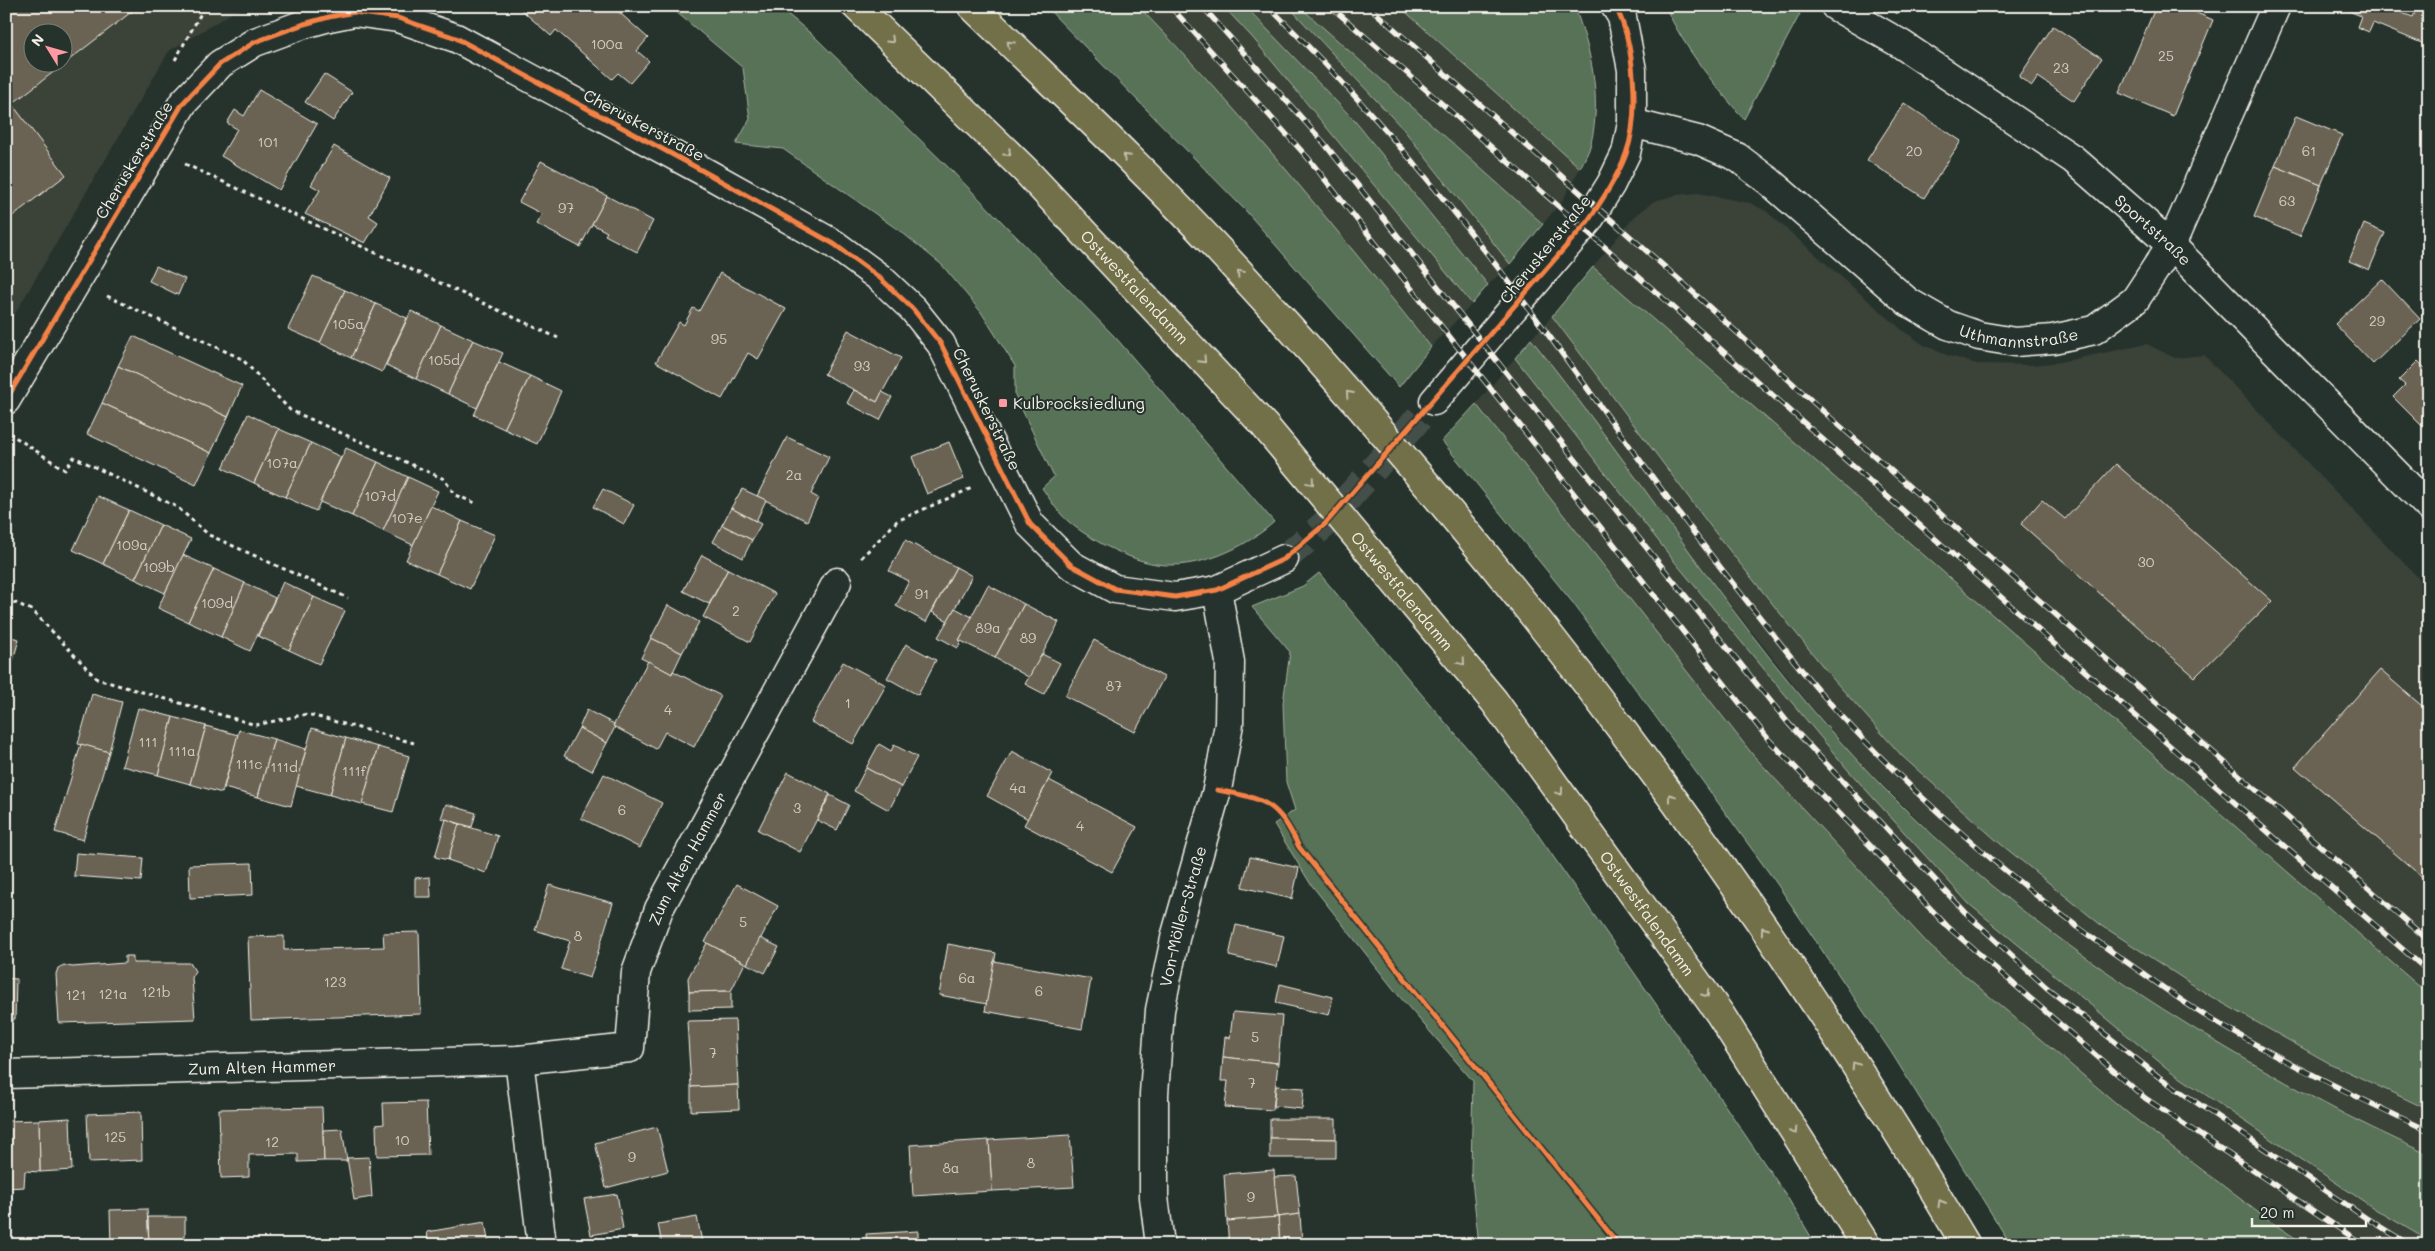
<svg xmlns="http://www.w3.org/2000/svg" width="2435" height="1251" font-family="Mali,sans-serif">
<rect width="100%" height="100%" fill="#26332d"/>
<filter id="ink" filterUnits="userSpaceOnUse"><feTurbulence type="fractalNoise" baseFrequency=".02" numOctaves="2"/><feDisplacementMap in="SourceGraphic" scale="10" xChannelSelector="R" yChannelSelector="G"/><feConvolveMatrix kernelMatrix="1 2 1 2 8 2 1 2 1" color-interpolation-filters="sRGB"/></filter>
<g filter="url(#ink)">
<g fill="#3a4238" fill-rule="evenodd">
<path d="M6,6H250L232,13L169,51L6,329ZM32,32H62V62H32Z"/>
<path d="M1138,6H1223L1252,37L1472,304L1431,347L1274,157L1183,52Z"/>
<path d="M1245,6H1288L1404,130L1510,264L1488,285L1354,120Z"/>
<path d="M1299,6H1399L1507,102L1580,168L1564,198L1543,224Z"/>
<path d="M1698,193L1750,203L1766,211L1902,330L1924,345L1949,356L1977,364L2033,365L2060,362L2147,344L2175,358L2204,355L2429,589V995L1593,267L1635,216L1654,201L1677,195Z"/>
<path d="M1552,316L1717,535L1833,679L1902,756L1997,841L2210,996L2329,1063L2429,1110V1155L2320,1102L2201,1034L2086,959L1971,871L1858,761L1809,704L1689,552L1531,339Z"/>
<path d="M1515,358L1674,561L1848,770L1969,904L2169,1070L2375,1209L2429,1241V1245H2306L2268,1220L2129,1114L1931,947L1753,755L1476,404Z"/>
</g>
<g fill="#587258" stroke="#a6b2a0">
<path d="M669,6H778L816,38L948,167L1116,338L1274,522C1244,549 1197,570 1156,564C1137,561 1118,552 1102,544C1087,535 1071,526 1060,513C1053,505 1048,496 1042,488L1054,477L1015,395V366L981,312L942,265L904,234L783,149L736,144L750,119L743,68Z"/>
<path d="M1045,6H1138C1243,113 1338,231 1431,347L1399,387L1246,211Z"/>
<path d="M1223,6H1245L1354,120L1488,285L1472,304L1252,37Z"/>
<path d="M1288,6H1299L1543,224L1510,264L1404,130Z"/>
<path d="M1399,6H1574C1591,49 1602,97 1591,143C1589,152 1584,160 1580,168Z"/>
<path d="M1665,6H1787L1800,14L1744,119C1714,85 1684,48 1665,6Z"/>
<path d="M1593,267L2429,995V1110L2329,1063L2210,996L2101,925L1997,841L1902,756L1833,679L1717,535L1552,316Z"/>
<path d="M1531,339C1642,477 1736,630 1857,760C1988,901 2149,1008 2318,1100C2354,1120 2392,1137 2429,1155V1241L2375,1209L2169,1070L1969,904L1848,770L1674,561L1515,358Z"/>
<path d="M1476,404L1753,755L1931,947L2129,1114L2268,1220L2306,1245H2011L1891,1052L1775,881L1573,603L1442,441Z"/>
<path d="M1319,573L1527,819L1656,1004L1786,1195L1816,1245H1479L1471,1171L1473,1081L1399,996L1310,883L1274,824L1295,810L1286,782L1283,703L1290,652L1252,607L1303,586Z"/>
</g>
<g fill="#6a6453" stroke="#f4f1e8" fill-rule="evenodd">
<path d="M6,6H139L12,104L66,175L6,221ZM32,32H62V62H32Z"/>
<path d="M517,6H612L648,38L637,51L649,61L630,83L618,73L612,79L556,30L551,36Z"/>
<path d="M1882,6H1901L1897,14Z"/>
<path d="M2156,6H2181L2213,20L2173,116L2119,93Z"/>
<path d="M2343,6H2399L2397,11L2413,17L2416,10L2429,15V46L2373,23L2369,32L2357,27L2361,16L2342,8Z"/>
<path d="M2053,26L2102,58L2074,101L2038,77L2032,86L2019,77Z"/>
<path d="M324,74L352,92L333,121L305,102Z"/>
<path d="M259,90L317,124L279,190L221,156L237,129L227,123L235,110L244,116Z"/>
<path d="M1904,103L1961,141L1924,198L1867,160Z"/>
<path d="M2296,116L2342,135L2321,185L2275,166Z"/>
<path d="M334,146L390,178L369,216L378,222L365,243L305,214L320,190L311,185Z"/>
<path d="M541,161L607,196L580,247L536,224L542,214L519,202Z"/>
<path d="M2275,166L2321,185L2300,236L2254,217Z"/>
<path d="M607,196L653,221L637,252L605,235L607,232L592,224Z"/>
<path d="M2364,224L2385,233L2369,270L2349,261Z"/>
<path d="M156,266L185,279L178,295L149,281Z"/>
<path d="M720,273L786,309L758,359L748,353L722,399L656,362L679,322L684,325L693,308L699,311Z"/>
<path d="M313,276L345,290L320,343L288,329Z"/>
<path d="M2382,279L2420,319L2373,364L2335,324Z"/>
<path d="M345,290L376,304L351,358L320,343Z"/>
<path d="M376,304L407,318L382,372L351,358Z"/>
<path d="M411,311L441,325L416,379L386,365Z"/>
<path d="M441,325L473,340L448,394L416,379Z"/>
<path d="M848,330L901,358L877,402L824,374Z"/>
<path d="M133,336L242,386L228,417L118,366Z"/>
<path d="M473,340L503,353L477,408L448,394Z"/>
<path d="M2418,361L2425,368L2429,364V423L2424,428L2393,397L2405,385L2399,380Z"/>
<path d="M499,362L530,376L504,429L474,415Z"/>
<path d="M118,366L228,417L211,453L102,403Z"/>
<path d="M530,376L561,391L537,444L504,429Z"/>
<path d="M854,390L877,402L882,392L892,397L880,420L847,403Z"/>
<path d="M102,403L211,453L196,485L87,434Z"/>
<path d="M248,414L279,429L254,483L223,468Z"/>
<path d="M279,429L311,443L285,497L254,483Z"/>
<path d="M787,437L829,457L811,494L818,498L807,521L757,496Z"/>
<path d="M949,442L964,479L927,494L912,457Z"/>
<path d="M311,443L341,457L316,511L285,497Z"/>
<path d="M346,448L378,462L352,516L320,502Z"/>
<path d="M378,462L408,477L383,531L352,516Z"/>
<path d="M2116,464L2272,601L2195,677L2021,524L2042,500L2065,519Z"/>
<path d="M408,477L438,491L413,545L383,531Z"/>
<path d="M603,489L634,505L624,524L593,507Z"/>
<path d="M742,489L766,500L756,521L731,508Z"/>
<path d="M98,496L129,510L103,564L73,550Z"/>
<path d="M431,506L462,521L437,574L406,560Z"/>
<path d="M731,508L761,524L752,540L722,525Z"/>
<path d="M129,510L161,525L135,579L103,564Z"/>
<path d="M462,521L495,535L470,589L437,574Z"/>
<path d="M161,525L191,539L165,593L135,579Z"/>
<path d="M722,525L752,540L743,558L713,542Z"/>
<path d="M905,540L956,567L926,622L896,606L909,581L889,571Z"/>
<path d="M183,555L214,569L188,622L158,608Z"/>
<path d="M702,555L728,569L709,604L683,591Z"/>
<path d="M956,567L972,576L948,621L932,612Z"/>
<path d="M214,569L245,583L221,637L188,622Z"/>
<path d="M728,569L775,594L750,642L703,617Z"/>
<path d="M283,582L314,597L289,650L258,636Z"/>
<path d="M245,583L275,598L250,651L221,637Z"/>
<path d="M988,585L1024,604L995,658L959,640Z"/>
<path d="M314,597L345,611L319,664L289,650Z"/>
<path d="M1024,604L1059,622L1030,678L995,658Z"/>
<path d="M668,605L699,622L682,653L651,638Z"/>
<path d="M955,608L972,617L959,640L961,641L958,648L938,637Z"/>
<path d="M6,636L19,639L6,686Z"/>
<path d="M651,638L682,653L672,674L641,658Z"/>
<path d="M1094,640L1164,677L1135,732L1065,696Z"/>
<path d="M906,644L936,660L918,695L887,678Z"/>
<path d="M1042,654L1060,663L1044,694L1025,684Z"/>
<path d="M648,661L672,674L673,671L721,696L694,747L665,732L656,749L613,726Z"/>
<path d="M843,662L886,685L853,744L811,722Z"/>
<path d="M2380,670L2429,712V883L2295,767Z"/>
<path d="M92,694L122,702L109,752L78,744Z"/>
<path d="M138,708L173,717L158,775L122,766Z"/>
<path d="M587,710L614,724L613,726L615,727L607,743L579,728Z"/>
<path d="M173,717L206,726L190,784L158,775Z"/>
<path d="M206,726L238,735L222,793L190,784Z"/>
<path d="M312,728L346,738L330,795L296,786Z"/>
<path d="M579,728L607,743L592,771L564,756Z"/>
<path d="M239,730L274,739L258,797L224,788Z"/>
<path d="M346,738L378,747L362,804L330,795Z"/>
<path d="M274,739L306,749L291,806L258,797Z"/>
<path d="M81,744L109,752L83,840L55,832Z"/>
<path d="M879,744L891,751L894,745L917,757L901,787L866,768Z"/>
<path d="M378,747L409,756L393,812L362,804Z"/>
<path d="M1012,751L1052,773L1028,819L987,796Z"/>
<path d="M866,768L901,787L889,810L854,791Z"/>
<path d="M788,772L830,794L800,852L758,830Z"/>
<path d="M604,774L662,803L640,848L581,818Z"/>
<path d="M1049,780L1137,827L1112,872L1024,825Z"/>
<path d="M830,795L849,805L837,830L817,820Z"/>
<path d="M446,804L476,813L472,827L441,818Z"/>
<path d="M446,819L459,824L448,860L435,857Z"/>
<path d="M459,824L498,836L486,873L448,860Z"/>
<path d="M76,853L143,858L141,881L74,876Z"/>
<path d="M1250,857L1299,868L1292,899L1242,887Z"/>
<path d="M252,863L253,895L190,898L189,865Z"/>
<path d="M430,877L431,897H415V878Z"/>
<path d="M737,884L778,906L747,964L705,942Z"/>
<path d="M549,885L613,903L590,978L561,969L570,941L535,930Z"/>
<path d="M1236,925L1284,936L1277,967L1229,956Z"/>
<path d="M419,932L421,1014L251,1020L248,937L284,936V950L384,947L383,933Z"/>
<path d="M760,938L779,947L765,973L747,964Z"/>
<path d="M707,943L745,963L731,991L689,992L688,978Z"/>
<path d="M948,944L996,953L987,1004L939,995Z"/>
<path d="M125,956H133V963H190L195,971L192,978L195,1019L59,1023L56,974L58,968L64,965L72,967L125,963Z"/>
<path d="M994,961L1091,979L1082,1029L985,1011Z"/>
<path d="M6,978L16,979L15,1019H6Z"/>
<path d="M1280,984L1333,997L1329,1015L1276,1003Z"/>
<path d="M731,991V1009L689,1010V992Z"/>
<path d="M1233,1012L1282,1016L1278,1063L1223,1057L1225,1037L1230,1038Z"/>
<path d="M735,1020L738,1085L691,1087L687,1021Z"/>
<path d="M1223,1057L1278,1063L1273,1110L1225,1107L1228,1081H1221Z"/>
<path d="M738,1085L739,1109L691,1111V1087Z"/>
<path d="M1276,1086L1304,1088L1302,1109L1274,1106Z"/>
<path d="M426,1102L428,1155L377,1156L376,1125L384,1124L383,1103Z"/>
<path d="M322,1107L324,1161L298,1162V1154L249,1155V1177L221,1178L219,1109Z"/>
<path d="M141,1112L142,1160L89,1162L87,1114Z"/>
<path d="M70,1118L72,1170L40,1172L39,1120Z"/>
<path d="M1270,1119H1336V1139L1270,1138Z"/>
<path d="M39,1120L40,1172L25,1171L24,1187L6,1188V1121Z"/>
<path d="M657,1127L668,1171L606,1188L595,1143Z"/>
<path d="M342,1129L347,1161H324L323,1130Z"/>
<path d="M1070,1135L1074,1187L992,1191L989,1140Z"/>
<path d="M1270,1138L1336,1139V1158H1270Z"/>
<path d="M989,1140L992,1191L913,1196L910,1145Z"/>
<path d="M369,1157L372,1197L354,1200L347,1158Z"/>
<path d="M1274,1170L1278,1217L1227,1221L1224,1174Z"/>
<path d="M1296,1176L1300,1214L1278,1217L1274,1177Z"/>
<path d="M617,1194L623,1229L591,1235L584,1199Z"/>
<path d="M147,1209L149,1245H111L110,1210Z"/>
<path d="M1300,1214L1302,1245H1280L1278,1217Z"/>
<path d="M148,1217H185V1245H149Z"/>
<path d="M697,1217L702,1242L662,1245L658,1224Z"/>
<path d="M1278,1217L1280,1245H1229L1227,1221Z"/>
<path d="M485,1222L489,1245H429L427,1232Z"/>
<path d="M918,1231V1245H867L866,1234Z"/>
<path d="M1092,1239V1245H1060V1240Z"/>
<path d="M215,1240L216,1245H199V1241Z"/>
</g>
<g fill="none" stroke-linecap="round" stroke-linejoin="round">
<path stroke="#455049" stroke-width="28" stroke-dasharray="28 14" stroke-linecap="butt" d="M1284,559L1325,524L1434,401"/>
<g stroke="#f4f1e8" stroke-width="31">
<g id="street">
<path id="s1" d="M1835,6L1901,44L2073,159L2171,245L2429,507"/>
<path id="s2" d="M1632,123L1698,140L1737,157L1770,182L1908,302L1948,325L1979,336L2015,342L2053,339L2094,330L2135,300L2171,245L2276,6"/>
<path d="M6,400L183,103L220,64L255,42L304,24L329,17L354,12L398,18L456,38L703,171L834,244L880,278L913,309L941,344L1030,524L1071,565L1115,589L1175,597L1217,590L1284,559"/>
<path d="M1434,401L1588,221L1611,184L1626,153L1632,123V70L1622,17L1615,6"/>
<path d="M519,1060L542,1245"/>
<path id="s3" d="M6,1074L519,1060L630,1048L636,972L659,909L837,582"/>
<path id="s4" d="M1160,1245L1154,1197V1094L1160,1010L1176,934L1217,790L1229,724L1230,662L1217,590"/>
</g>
</g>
<g stroke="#f4f1e8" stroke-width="31">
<g id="highway">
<path id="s5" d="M856,6L1025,170L1264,425L1494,701L1720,1014L1866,1245"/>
<path d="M972,6C1054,86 1139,164 1217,248C1501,552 1755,886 1966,1245"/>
</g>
</g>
<g stroke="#f4f1e8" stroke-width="3" stroke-dasharray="4 4" stroke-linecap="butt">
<path d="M175,60L205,6"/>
<path d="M185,164L558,338"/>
<path d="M107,296L242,359L290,410L444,479L455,495L478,504"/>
<path d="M9,433L65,470L74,457L177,507L209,535L348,598"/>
<path d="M861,558L897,521L974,487"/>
<path d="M6,599L32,610L97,679L256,725L307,714L414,743"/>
</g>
<use href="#street" stroke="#26332d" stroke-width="28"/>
<use href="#highway" stroke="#726f4a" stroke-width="28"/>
<g stroke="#f4f1e8" stroke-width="5.5">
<g id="rail">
<path d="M1170,6L1308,158L1769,740L1947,926L2145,1098L2364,1245"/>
<path d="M1202,6L1324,143L1574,458L1789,724L1965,912L2046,987L2159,1077L2366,1218L2410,1245"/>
<path d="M1268,6C1360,96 1444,195 1521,298C1600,404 1675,512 1758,615C1778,640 1798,667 1820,692C1913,798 2024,892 2141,972C2164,988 2186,1004 2209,1018C2280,1060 2354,1096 2429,1131"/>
<path d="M1330,6C1698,326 2060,653 2429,972"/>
<path d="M1368,6L1683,283L1824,412L2429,941"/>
</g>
</g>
<use href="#rail" stroke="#26332d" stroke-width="4" stroke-dasharray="11" stroke-linecap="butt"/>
<g stroke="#26332d" stroke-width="8">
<g id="cycleway">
<path d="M6,400L183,103L220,64L255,42L304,24L329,17L354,12L398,18L456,38L703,171L834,244L880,278L913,309L941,344L1030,524L1071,565L1115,589L1175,597L1217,590L1284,559L1325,524L1588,221C1602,200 1617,178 1626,154C1640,116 1635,41 1615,6"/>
<path d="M1217,790C1265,799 1277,801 1299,847L1619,1245"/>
</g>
</g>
<use href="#cycleway" stroke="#f48246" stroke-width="5"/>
</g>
<defs><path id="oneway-chevron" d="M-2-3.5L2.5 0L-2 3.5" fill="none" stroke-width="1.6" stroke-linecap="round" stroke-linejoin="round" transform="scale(1.25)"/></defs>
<g stroke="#c0bda9">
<use href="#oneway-chevron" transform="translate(891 40) rotate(44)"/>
<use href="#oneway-chevron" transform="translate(1010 44) rotate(-136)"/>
<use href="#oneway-chevron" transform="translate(1008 153) rotate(44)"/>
<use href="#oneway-chevron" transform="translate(1126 157) rotate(-135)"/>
<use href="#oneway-chevron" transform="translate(1240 273) rotate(-132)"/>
<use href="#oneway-chevron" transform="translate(1203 360) rotate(47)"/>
<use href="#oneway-chevron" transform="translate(1349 394) rotate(-132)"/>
<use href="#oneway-chevron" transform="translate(1311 482) rotate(50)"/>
<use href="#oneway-chevron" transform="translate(1462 662) rotate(50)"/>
<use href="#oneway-chevron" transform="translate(1560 792) rotate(54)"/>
<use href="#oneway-chevron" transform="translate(1671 797) rotate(-127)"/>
<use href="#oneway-chevron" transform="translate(1764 930) rotate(-125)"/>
<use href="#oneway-chevron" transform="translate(1706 994) rotate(54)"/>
<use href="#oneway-chevron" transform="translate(1855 1065) rotate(-123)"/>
<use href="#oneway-chevron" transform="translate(1794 1131) rotate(58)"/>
<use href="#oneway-chevron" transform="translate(1941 1203) rotate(-120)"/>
</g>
</g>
<rect fill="#ff9aa2" stroke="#26332d" stroke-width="2" x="998" y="398" width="10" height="10" rx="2.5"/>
<g text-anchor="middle" stroke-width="4" stroke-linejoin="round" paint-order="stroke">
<g font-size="14" fill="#d2cec3">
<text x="607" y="49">100a</text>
<text x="2166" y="61">25</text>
<text x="2061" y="73">23</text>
<text x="268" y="147">101</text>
<text x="1914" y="156">20</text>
<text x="2309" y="156">61</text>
<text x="2287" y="206">63</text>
<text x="566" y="213">97</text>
<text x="2377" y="326">29</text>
<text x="348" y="329">105a</text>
<text x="719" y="344">95</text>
<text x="444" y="365">105d</text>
<text x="862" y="371">93</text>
<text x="282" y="468">107a</text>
<text x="794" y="480">2a</text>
<text x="380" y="501">107d</text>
<text x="407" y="523">107e</text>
<text x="132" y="550">109a</text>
<text x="2146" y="567">30</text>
<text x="159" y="572">109b</text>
<text x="922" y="599">91</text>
<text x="217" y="608">109d</text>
<text x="736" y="616">2</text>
<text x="988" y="633">89a</text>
<text x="1028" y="643">89</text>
<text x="1114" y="691">87</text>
<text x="848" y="708">1</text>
<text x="668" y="715">4</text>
<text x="148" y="747">111</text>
<text x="182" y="756">111a</text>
<text x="249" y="769">111c</text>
<text x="284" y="772">111d</text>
<text x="354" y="776">111f</text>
<text x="1018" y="793">4a</text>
<text x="797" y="813">3</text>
<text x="622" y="815">6</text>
<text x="1080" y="831">4</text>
<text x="743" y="927">5</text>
<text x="578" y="941">8</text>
<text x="967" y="983">6a</text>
<text x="335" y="987">123</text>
<text x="1039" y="996">6</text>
<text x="156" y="997">121b</text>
<text x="113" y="999">121a</text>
<text x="76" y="1000">121</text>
<text x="1255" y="1042">5</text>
<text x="713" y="1058">7</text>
<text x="1252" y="1088">7</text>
<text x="115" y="1142">125</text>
<text x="402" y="1145">10</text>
<text x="272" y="1147">12</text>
<text x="632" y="1162">9</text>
<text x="1031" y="1168">8</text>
<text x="951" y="1173">8a</text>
<text x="1251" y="1202">9</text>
</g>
<g font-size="16" fill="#f4f1e8" stroke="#26332d">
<text transform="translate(644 125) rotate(28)" y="6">Cheruskerstraße</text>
<text transform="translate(134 160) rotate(-59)" y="6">Cheruskerstraße</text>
<text dy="6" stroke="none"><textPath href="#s1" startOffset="390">Sportstraße</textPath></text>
<text transform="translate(1545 249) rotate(-51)" y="6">Cheruskerstraße</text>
<text dy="6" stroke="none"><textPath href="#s5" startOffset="396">Ostwestfalendamm</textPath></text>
<text dy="6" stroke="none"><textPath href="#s2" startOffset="454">Uthmannstraße</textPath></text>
<text transform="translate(987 409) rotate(64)" y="6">Cheruskerstraße</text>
<text dy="6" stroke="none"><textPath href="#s5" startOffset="801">Ostwestfalendamm</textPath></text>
<text dy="6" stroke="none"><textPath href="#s3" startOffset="826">Zum Alten Hammer</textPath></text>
<text dy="6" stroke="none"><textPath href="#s5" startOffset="1206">Ostwestfalendamm</textPath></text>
<text dy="6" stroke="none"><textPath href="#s4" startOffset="332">Von-Möller-Straße</textPath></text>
<text dy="6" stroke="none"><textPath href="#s3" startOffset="256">Zum Alten Hammer</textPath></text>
</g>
<g font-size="16" fill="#f4f1e8" stroke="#26332d" text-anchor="start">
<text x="1013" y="409">Kulbrocksiedlung</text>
</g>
</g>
<rect width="2435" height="1251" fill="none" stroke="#26332d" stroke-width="25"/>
<rect x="12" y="12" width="2410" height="1226" fill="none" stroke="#f4f1e8" stroke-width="2" filter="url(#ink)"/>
<g transform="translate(48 48) rotate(307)"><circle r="24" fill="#26332d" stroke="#787f78"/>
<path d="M0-4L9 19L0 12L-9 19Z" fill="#ff9aa2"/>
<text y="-8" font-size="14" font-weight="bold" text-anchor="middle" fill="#f4f1e8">N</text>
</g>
<path d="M2252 1218v8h114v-8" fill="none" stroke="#f4f1e8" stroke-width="2.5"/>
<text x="2260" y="1218" font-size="15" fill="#f4f1e8" stroke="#26332d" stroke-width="4" paint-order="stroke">20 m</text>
</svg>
